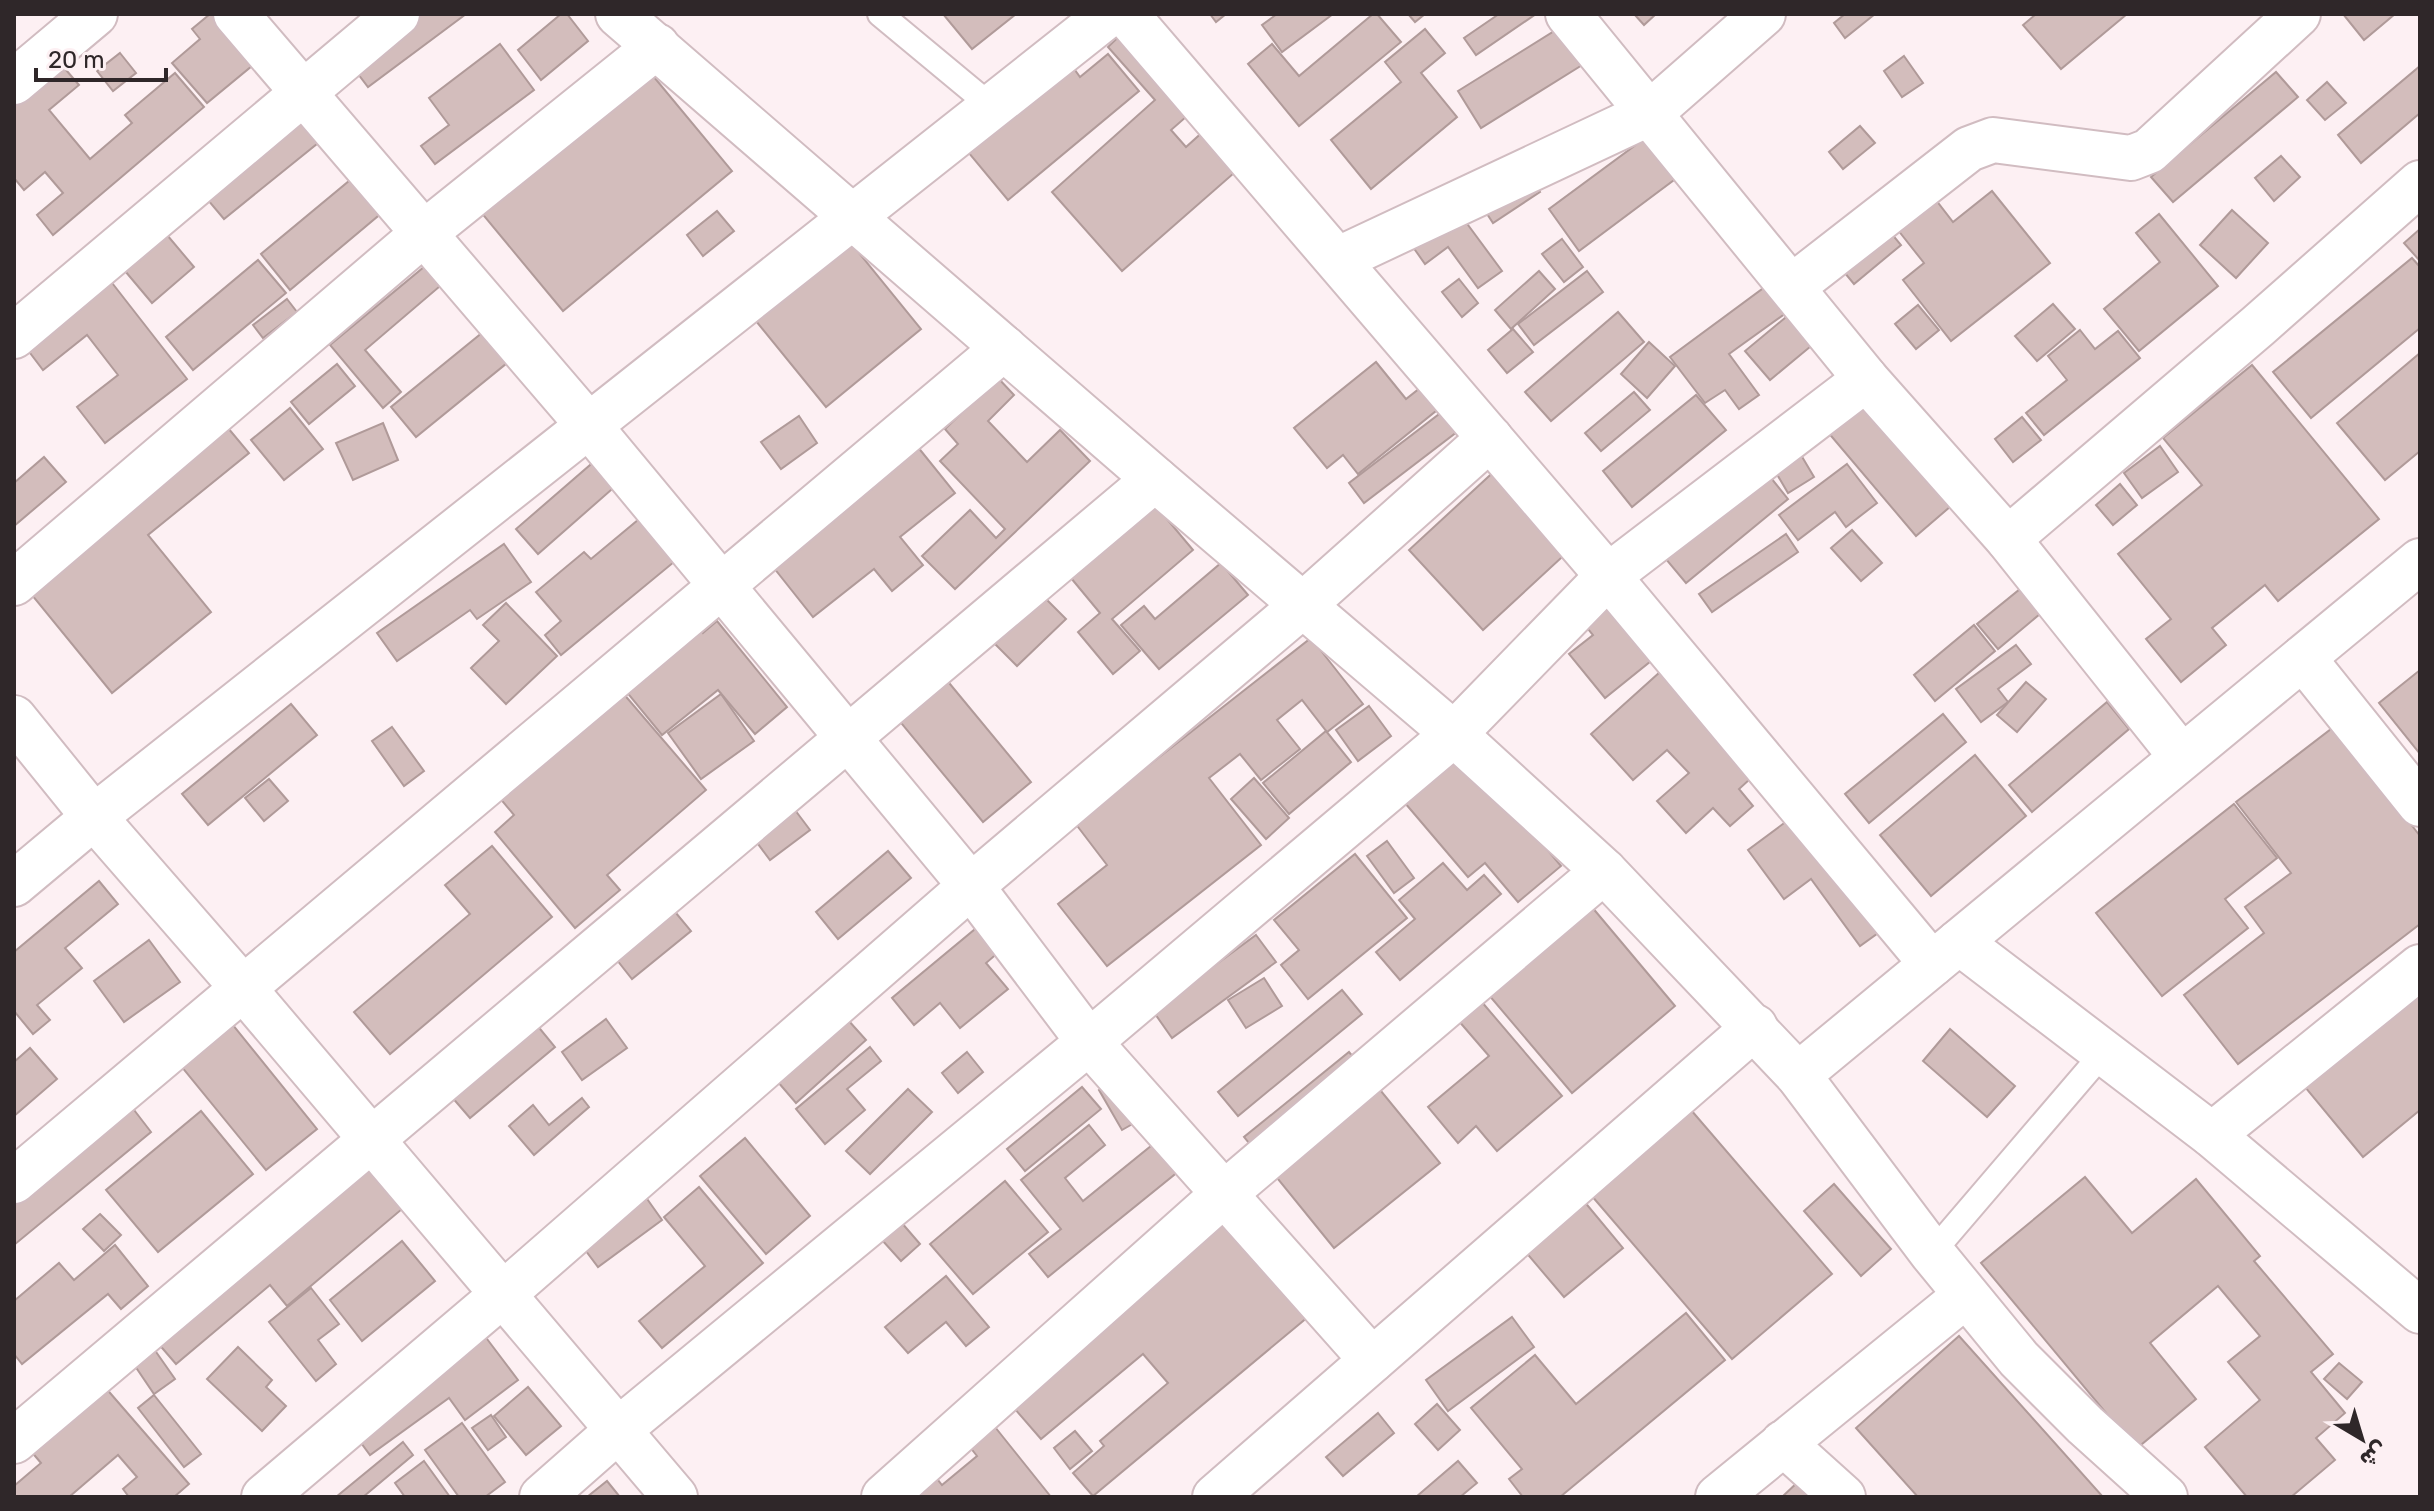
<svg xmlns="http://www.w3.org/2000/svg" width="2434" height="1511" font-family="Rubik,Vazirmatn,sans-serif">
<rect width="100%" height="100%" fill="#fdf0f3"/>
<g fill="#d3bdbc" stroke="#b09a99" stroke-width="2">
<path d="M210,14H219L258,61L207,103L172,63L200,39L192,29Z"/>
<path d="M421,14H466L368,87L352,66Z"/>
<path d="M561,14H567L588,41L541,80L518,50Z"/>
<path d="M943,14H1016L972,49Z"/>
<path d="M1210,14H1226L1216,22Z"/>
<path d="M1277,14H1333L1282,52L1262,25Z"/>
<path d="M1373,14H1377L1401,42L1299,126L1248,64L1272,44L1299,76Z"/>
<path d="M1408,14H1425L1415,22Z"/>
<path d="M1499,14H1536L1476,55L1464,38Z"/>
<path d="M1634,14H1656L1644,25Z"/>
<path d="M1845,14H1875L1845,38L1834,23Z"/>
<path d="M2036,14H2127L2061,69L2023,25Z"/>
<path d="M2343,14H2395L2364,40Z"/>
<path d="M1135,21L1203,102L1171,130L1186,147L1216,120L1250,159L1122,271L1052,192L1155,100L1108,47Z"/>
<path d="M1564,25L1587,62L1481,128L1458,91Z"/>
<path d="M1425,29L1445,53L1421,73L1457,117L1371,189L1331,140L1401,82L1385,62Z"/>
<path d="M500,44L534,90L435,164L421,146L449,125L429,98Z"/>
<path d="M120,53L136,73L113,91L97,71Z"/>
<path d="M1108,54L1139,91L1008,200L968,152L1072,66L1080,77Z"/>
<path d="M1904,56L1923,83L1902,97L1884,71Z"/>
<path d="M639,59L732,171L563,311L470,199Z"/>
<path d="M60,63L79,85L49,110L90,159L132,123L125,115L175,73L204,107L53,235L37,215L63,193L45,172L24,190L14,178V101Z"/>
<path d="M2420,66V113L2361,163L2338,135Z"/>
<path d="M2276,72L2298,97L2173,202L2151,177Z"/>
<path d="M2327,82L2346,103L2325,120L2307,100Z"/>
<path d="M302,112L323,139L224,219L202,193Z"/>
<path d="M1860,126L1875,143L1843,169L1829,152Z"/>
<path d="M1652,133L1682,174L1579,251L1549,209Z"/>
<path d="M2281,156L2300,177L2274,201L2255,178Z"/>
<path d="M1525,169L1540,192L1493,223L1478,200Z"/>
<path d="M355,176L384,211L290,290L261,254Z"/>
<path d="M1992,191L2050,263L1951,341L1903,280L1924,263L1894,225L1932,195L1953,222Z"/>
<path d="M1454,206L1502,271L1478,288L1448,247L1425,264L1408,240Z"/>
<path d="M2232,210L2268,243L2236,278L2200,245Z"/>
<path d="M717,211L734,231L703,256L687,235Z"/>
<path d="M2159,214L2218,286L2139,351L2104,309L2160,262L2136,233Z"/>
<path d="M833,221L921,329L826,407L738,299Z"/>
<path d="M1881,221L1901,245L1854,284L1834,260Z"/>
<path d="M162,229L194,267L152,303L120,265Z"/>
<path d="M2420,229V261L2404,243Z"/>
<path d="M1562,239L1583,267L1564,282L1542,254Z"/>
<path d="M2412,258L2420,267V328L2311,418L2273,372Z"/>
<path d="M258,260L286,293L193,370L166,337Z"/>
<path d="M430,262L446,281L365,350L401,392L383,408L330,345Z"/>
<path d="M1539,271L1555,289L1511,329L1495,310Z"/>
<path d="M1587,271L1603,292L1534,345L1518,324Z"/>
<path d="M109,279L187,379L105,443L77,407L118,375L87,335L43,370L24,345Z"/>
<path d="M1459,279L1478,303L1462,317L1442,292Z"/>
<path d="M1773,281L1793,308L1729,354L1759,395L1739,409L1725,390L1705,403L1670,357Z"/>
<path d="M287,299L297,312L263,338L253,325Z"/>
<path d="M2053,304L2075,329L2037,361L2015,336Z"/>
<path d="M1918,305L1939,330L1916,349L1895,324Z"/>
<path d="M1797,308L1822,337L1770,380L1745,351Z"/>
<path d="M1618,312L1644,342L1551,421L1525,392Z"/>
<path d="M488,328L512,359L416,437L391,407Z"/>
<path d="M1513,329L1533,352L1507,373L1488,350Z"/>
<path d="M2080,330L2095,349L2118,331L2140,358L2044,435L2026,413L2067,380L2048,356Z"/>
<path d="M1649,342L1675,366L1647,398L1621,374Z"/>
<path d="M2420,353V451L2385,480L2337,423Z"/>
<path d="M1376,362L1406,399L1429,381L1447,402L1358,474L1343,455L1327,468L1294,428Z"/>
<path d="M337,364L355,386L309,424L291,402Z"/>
<path d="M2252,365L2379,519L2278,601L2265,585L2212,628L2226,645L2181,682L2146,639L2171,619L2118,554L2202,485L2163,438Z"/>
<path d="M1860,369L1965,494L1916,536L1810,411Z"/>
<path d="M998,378L1014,395L988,421L1027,462L1060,430L1090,461L955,589L922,556L970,510L996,538L1005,529L940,461L958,444L945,429Z"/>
<path d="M1634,392L1650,410L1601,451L1585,433Z"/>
<path d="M1696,395L1726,430L1632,507L1603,471Z"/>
<path d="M1451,405L1466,425L1364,503L1349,483Z"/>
<path d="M290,408L323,449L284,480L251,440Z"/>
<path d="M799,416L817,443L781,469L761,442Z"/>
<path d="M2022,417L2041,440L2013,462L1995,439Z"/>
<path d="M383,423L398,460L353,480L336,443Z"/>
<path d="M228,428L249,453L148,535L211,612L112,693L27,589Z"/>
<path d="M917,446L955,493L900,537L923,565L892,591L874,569L813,617L770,563Z"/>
<path d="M2160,446L2178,472L2142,498L2124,473Z"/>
<path d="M1801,455L1814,477L1788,493L1775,471Z"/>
<path d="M44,457L66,482L14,526V483Z"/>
<path d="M597,459L619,483L538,554L516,529Z"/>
<path d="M1847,464L1877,503L1846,527L1835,512L1798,540L1779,515Z"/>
<path d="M1500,466L1574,546L1483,630L1409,550Z"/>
<path d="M1767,473L1788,499L1686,583L1665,558Z"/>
<path d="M2120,484L2137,505L2113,525L2096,505Z"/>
<path d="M1156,506L1193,550L1112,619L1140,651L1113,674L1078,632L1100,613L1071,578Z"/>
<path d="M644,515L680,557L561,655L545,635L561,621L536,592L584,552L591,559Z"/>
<path d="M1852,530L1882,563L1861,581L1831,548Z"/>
<path d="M1786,534L1798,552L1712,612L1699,594Z"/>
<path d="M504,544L531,582L477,619L470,610L397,661L377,633Z"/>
<path d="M1221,563L1248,595L1159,669L1121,625L1144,606L1155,619Z"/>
<path d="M1613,563L1677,640L1605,698L1569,654L1593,635L1566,602Z"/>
<path d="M2025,585L2046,609L1998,649L1977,624Z"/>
<path d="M1044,597L1066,619L1017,666L995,644Z"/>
<path d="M506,603L557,656L506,704L471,668L499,641L483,625Z"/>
<path d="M717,621L787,707L755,734L718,690L662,735L625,690L700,628L703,633Z"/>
<path d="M1974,625L1995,651L1935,701L1914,675Z"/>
<path d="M1311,638L1363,704L1327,732L1302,700L1277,720L1300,749L1261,780L1240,754L1209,778L1261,845L1107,966L1058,904L1107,865L1075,823Z"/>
<path d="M2016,645L2031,664L1998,689L2008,702L1981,722L1956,689Z"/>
<path d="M1680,654L1774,757L1739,789L1753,806L1730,826L1713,808L1686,833L1657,801L1689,773L1667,750L1633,780L1591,734Z"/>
<path d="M2420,670V754L2379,703Z"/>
<path d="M945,678L1031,782L983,822L897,718Z"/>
<path d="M2026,682L2046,699L2017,732L1997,715Z"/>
<path d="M622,692L706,790L607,875L620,890L575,928L495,832L514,815L499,797Z"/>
<path d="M721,694L754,741L701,779L668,733Z"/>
<path d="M2107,702L2129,729L2032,812L2009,785Z"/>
<path d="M291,704L317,735L208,825L182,794Z"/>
<path d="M1369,706L1391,736L1358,761L1336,730Z"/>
<path d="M1943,714L1966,742L1869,823L1845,794Z"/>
<path d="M2335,726L2420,836V924L2238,1064L2184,995L2264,933L2245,907L2291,873L2236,802Z"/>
<path d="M392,727L424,771L404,786L372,741Z"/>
<path d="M1326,731L1351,762L1289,814L1263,783Z"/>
<path d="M1465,752L1561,866L1518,902L1485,863L1468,877L1405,803Z"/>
<path d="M1975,755L2026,816L1931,896L1880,835Z"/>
<path d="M1254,778L1289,818L1266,839L1231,799Z"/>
<path d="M269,779L288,801L264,821L245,798Z"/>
<path d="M2234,804L2277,858L2225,899L2248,928L2162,996L2096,913Z"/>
<path d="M792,806L810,830L770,860L752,836Z"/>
<path d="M1807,806L1892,923L1860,946L1811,879L1784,899L1748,850Z"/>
<path d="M1387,841L1414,878L1394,893L1367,856Z"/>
<path d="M492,846L552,917L390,1054L354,1012L470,914L445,885Z"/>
<path d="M888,851L911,878L838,939L816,912Z"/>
<path d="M1355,854L1407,918L1308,999L1281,965L1299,950L1274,920Z"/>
<path d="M1443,863L1467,890L1484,875L1501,894L1400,980L1376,952L1415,919L1399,900Z"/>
<path d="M99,881L118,904L65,948L82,968L37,1005L50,1020L33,1034L14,1011V952Z"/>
<path d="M1586,900L1675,1006L1572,1093L1483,988Z"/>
<path d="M671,907L691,931L632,979L613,955Z"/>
<path d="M986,920L1007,945L986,963L1008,989L960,1028L940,1003L914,1025L892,998Z"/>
<path d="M1256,935L1276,962L1172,1038L1153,1011Z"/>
<path d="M149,940L180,982L124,1022L94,981Z"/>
<path d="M1264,978L1282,1006L1246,1028L1228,1000Z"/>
<path d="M2420,981V1110L2363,1157L2300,1081Z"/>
<path d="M1342,990L1362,1014L1238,1116L1218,1092Z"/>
<path d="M1481,1001L1562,1096L1497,1151L1476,1126L1458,1143L1428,1107L1489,1056L1458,1020Z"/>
<path d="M224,1014L317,1129L266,1170L172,1055Z"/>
<path d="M606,1019L627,1048L582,1080L562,1052Z"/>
<path d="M848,1020L866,1040L796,1103L778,1082Z"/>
<path d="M536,1024L555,1047L470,1118L451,1096Z"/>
<path d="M1950,1029L2015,1086L1987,1117L1923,1061Z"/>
<path d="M870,1047L881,1061L847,1089L865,1110L825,1144L796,1109Z"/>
<path d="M30,1048L57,1079L14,1116V1062Z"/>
<path d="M967,1052L983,1072L958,1093L942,1073Z"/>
<path d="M1349,1052L1440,1163L1334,1248L1244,1137Z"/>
<path d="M1119,1078L1143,1118L1122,1130L1099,1090Z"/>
<path d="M1082,1087L1101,1109L1025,1171L1007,1149Z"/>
<path d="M908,1089L932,1112L870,1174L846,1151Z"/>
<path d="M582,1098L589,1107L534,1155L509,1126L533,1105L549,1125Z"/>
<path d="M1685,1103L1832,1274L1732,1359L1585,1188Z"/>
<path d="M131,1106L151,1132L14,1245V1203Z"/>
<path d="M201,1111L253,1174L158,1252L106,1190Z"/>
<path d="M1089,1125L1105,1145L1065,1178L1083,1201L1167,1133L1190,1162L1048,1277L1029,1254L1061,1229L1021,1180Z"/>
<path d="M745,1138L810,1216L766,1254L700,1176Z"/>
<path d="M365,1166L402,1209L287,1306L270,1285L176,1364L157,1342Z"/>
<path d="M2085,1177L2132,1233L2196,1179L2260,1256L2254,1261L2333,1354L2311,1372L2345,1413L2316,1438L2335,1460L2291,1497H2247L2205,1447L2260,1400L2228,1362L2260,1336L2218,1286L2150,1343L2196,1399L2136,1449L1981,1263Z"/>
<path d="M1005,1181L1048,1232L973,1294L930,1244Z"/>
<path d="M1834,1184L1891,1249L1861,1276L1804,1211Z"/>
<path d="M699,1187L763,1263L662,1348L639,1321L705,1266L664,1217Z"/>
<path d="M645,1196L662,1220L598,1267L580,1243Z"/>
<path d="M1583,1200L1623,1248L1564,1297L1524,1250Z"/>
<path d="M1233,1213L1315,1311L1093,1496L1073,1473L1104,1446L1100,1441L1168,1383L1143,1354L1041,1439L1008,1401Z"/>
<path d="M100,1214L121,1235L104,1251L83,1229Z"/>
<path d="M901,1222L920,1244L901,1261L882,1240Z"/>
<path d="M402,1241L435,1281L362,1341L330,1300Z"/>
<path d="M115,1245L148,1286L121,1309L108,1294L22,1364L14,1354V1301L59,1263L74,1280Z"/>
<path d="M946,1276L989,1327L966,1346L946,1322L908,1353L885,1327Z"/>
<path d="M311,1288L339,1324L318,1340L336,1364L316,1381L269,1322Z"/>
<path d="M1686,1313L1725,1360L1560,1497H1523L1509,1479L1522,1469L1471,1408L1535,1355L1576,1404Z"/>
<path d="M1512,1317L1534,1347L1448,1411L1426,1380Z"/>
<path d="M484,1335L518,1380L465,1420L449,1398L370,1455L353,1432Z"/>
<path d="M1959,1336L2103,1497H1918L1856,1428Z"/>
<path d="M238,1347L272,1380L266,1387L286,1406L262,1431L207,1379Z"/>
<path d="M154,1349L175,1379L154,1394L133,1363Z"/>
<path d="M2339,1363L2362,1382L2347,1399L2324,1379Z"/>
<path d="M104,1386L189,1484L174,1497H129L123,1489L137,1477L118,1455L69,1497H14V1486L41,1463L30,1450Z"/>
<path d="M528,1387L561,1426L526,1455L494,1416Z"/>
<path d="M154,1395L201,1454L184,1467L138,1408Z"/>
<path d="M1437,1404L1460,1430L1438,1450L1415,1424Z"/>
<path d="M1378,1413L1394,1433L1343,1476L1326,1457Z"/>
<path d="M491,1415L506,1437L488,1450L472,1428Z"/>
<path d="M987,1417L1051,1497H886L926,1465L942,1485L977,1456L962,1437Z"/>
<path d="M462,1423L505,1482L485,1497H459L425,1450Z"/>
<path d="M1075,1431L1092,1451L1070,1469L1054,1448Z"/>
<path d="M403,1442L413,1455L363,1497H336Z"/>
<path d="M424,1461L450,1497H405L395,1483Z"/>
<path d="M1458,1461L1477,1483L1460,1497H1416Z"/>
<path d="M1801,1479L1817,1497H1782Z"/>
<path d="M607,1481L620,1497H587Z"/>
</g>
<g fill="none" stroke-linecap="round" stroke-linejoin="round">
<g stroke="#d1bcc1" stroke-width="28">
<g id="service">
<path d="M880,14L992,107"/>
<path d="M1932,1253L2104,1052"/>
</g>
</g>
<g stroke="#d1bcc1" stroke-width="48">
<g id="minor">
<path d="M236,14L590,427L848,738L971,886L1089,1042L1372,1360"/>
<path d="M1126,14L1608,576L1932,964"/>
<path d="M1568,14L1866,379L2008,539L2181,756"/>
<path d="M14,82L95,14"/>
<path d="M1339,259L1650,113L1763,14"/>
<path d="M1793,286L1969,149L1993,140L2131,158L2149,151L2298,14"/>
<path d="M14,336L397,14"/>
<path d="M2008,539L2258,326L2420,183"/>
<path d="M14,583L423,234L657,46"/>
<path d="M2303,658L2420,804"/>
<path d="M14,718L94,817L243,988L675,1497"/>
<path d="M14,884L94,817L1109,14"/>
<path d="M1959,942L2212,1135L2420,1311"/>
<path d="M2212,1135L2420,967"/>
<path d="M14,1181L1004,348"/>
<path d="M14,1441L1155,479"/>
<path d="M1783,1443L1843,1497"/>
<path d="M264,1497L502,1295L971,886L1303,605L1490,438"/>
<path d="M542,1497L617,1431L1089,1042L1454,734L1608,576L1866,379"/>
<path d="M884,1497L1225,1193L1604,871"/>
<path d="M1215,1497L1755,1027"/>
<path d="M1718,1497L1965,1296"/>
</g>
</g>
<g stroke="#d1bcc1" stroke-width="48">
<g id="secondary">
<path d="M618,14L1155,479L1454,734L1604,871L1798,1075L1932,1253L2019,1359L2085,1425L2165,1497"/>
<path d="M1798,1075L2420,561"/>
</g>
</g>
<use href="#service" stroke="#fff" stroke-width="24"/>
<use href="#minor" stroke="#fff" stroke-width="44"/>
<use href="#secondary" stroke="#fff" stroke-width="44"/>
</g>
<rect width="2434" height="1511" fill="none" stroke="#2f2729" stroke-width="32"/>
<g transform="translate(2362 1439) rotate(142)" stroke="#fdf0f3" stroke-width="6" paint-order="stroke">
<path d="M0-6L14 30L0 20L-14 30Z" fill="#2f2729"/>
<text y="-12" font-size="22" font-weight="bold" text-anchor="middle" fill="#2f2729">ش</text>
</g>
<path d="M36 68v12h130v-12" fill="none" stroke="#2f2729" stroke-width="4"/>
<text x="48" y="68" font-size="24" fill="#2f2729" stroke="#fdf0f3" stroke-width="6" paint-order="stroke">20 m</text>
</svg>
